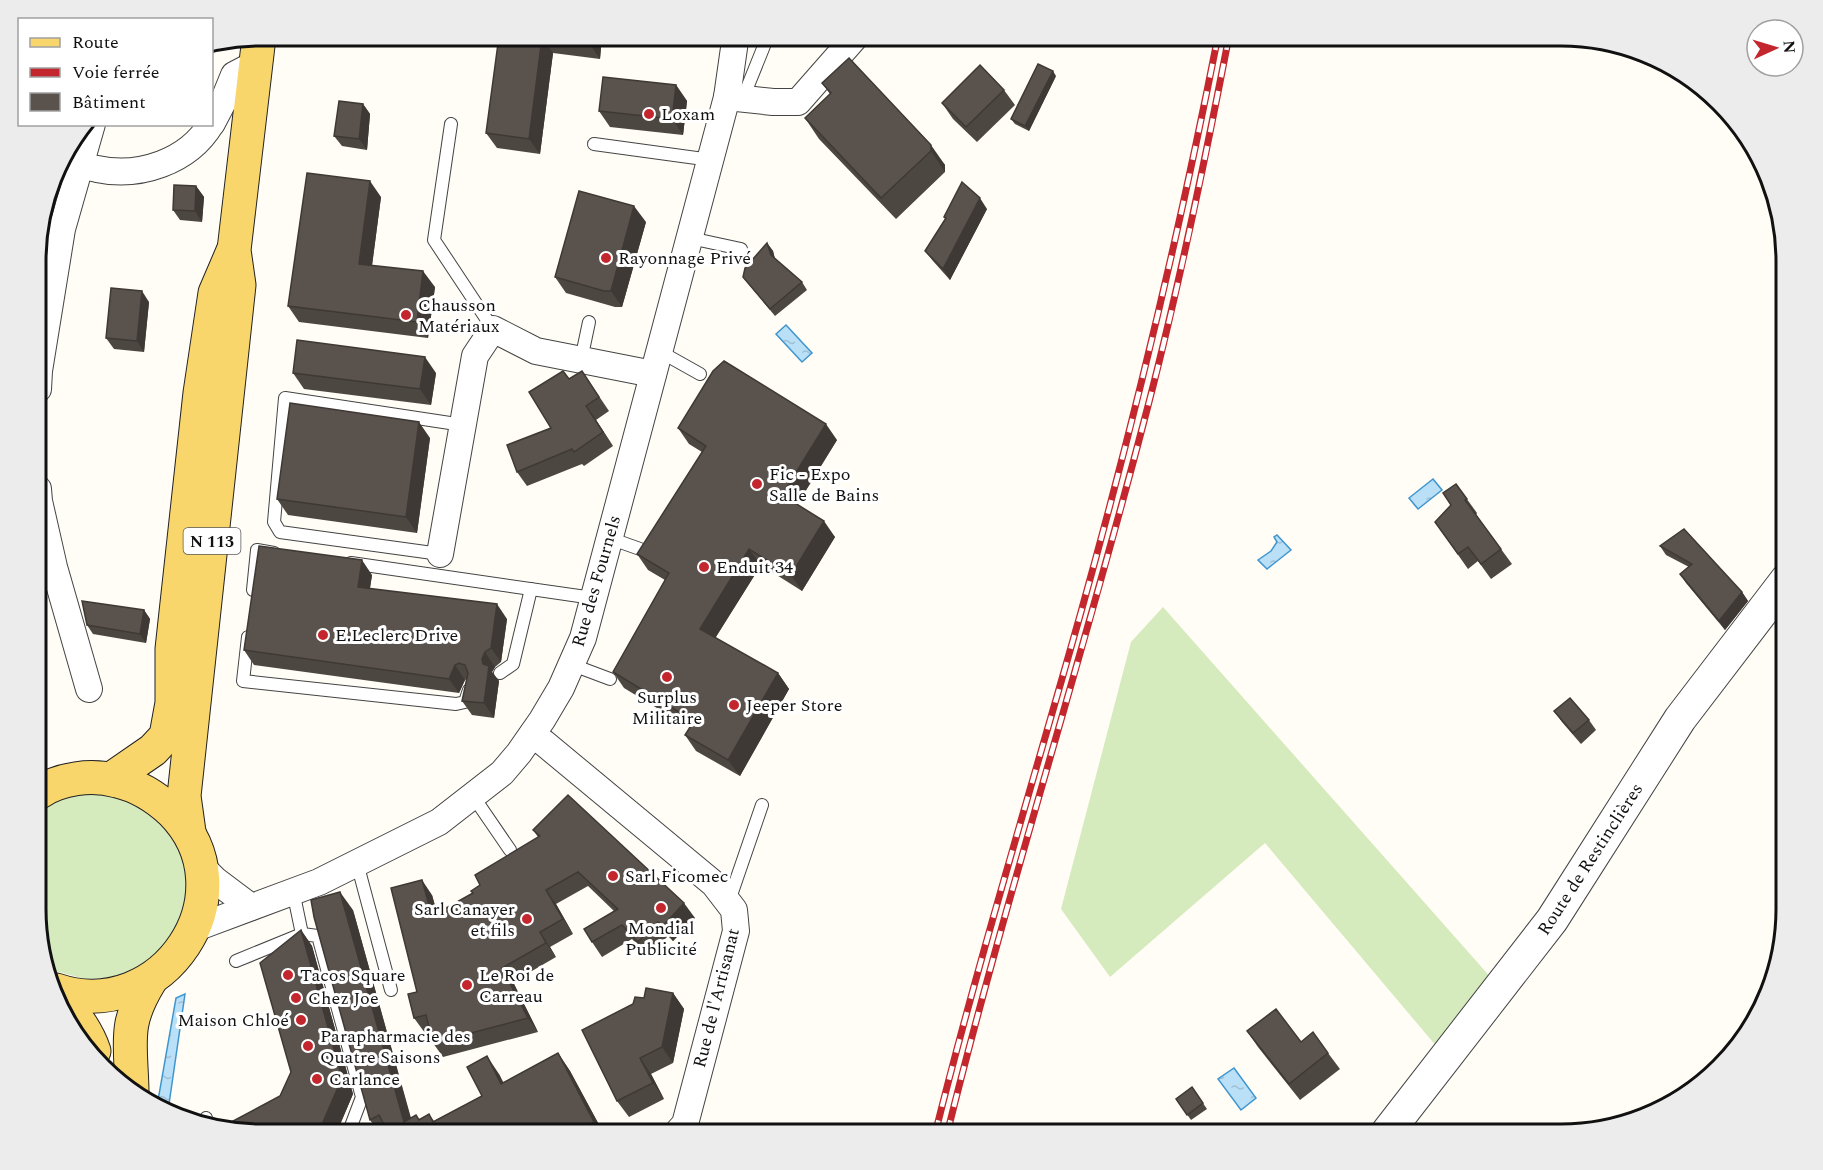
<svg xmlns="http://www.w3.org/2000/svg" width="1823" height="1170" font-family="Spectral,serif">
<defs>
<pattern id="water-ripples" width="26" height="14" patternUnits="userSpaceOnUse" patternTransform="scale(1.5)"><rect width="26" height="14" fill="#b9e0f7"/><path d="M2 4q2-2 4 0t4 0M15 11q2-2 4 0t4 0" fill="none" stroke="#9ebfd3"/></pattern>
</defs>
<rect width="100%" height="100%" fill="#fffdf5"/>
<g fill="#d5ebbd">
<path d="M1163,607L1493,980L1437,1047L1265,843L1110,977L1061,909L1131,642Z"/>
<path d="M88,790L119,793L147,807L170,829L184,856L188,887L183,917L167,945L144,965L116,977L85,979L55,971L48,967L38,937V810L57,797Z"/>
</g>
<g fill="url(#water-ripples)" stroke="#3f96cf" stroke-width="1.5">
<path d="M786,325L812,353L802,362L776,334Z"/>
<path d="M1433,479L1442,490L1418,509L1409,498Z"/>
<path d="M1277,535L1291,550L1267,569L1258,560L1271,551L1277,542L1274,537Z"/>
<path d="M185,994L169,1104L168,1112L157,1106L176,998Z"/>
<path d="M1234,1068L1256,1098L1241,1110L1218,1079Z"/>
</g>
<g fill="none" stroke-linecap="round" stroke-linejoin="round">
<g stroke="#444" stroke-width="14">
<g id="service">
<path d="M743,98L768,36"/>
<path d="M451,124L434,240L493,329"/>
<path d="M594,144L711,160"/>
<path d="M38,233L42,228L62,229"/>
<path d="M690,238L741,249"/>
<path d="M659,351L700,374"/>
<path d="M581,360L589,322"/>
<path d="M609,538L640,549"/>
<path d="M440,554L280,532L274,522L285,398L463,425"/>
<path d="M351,563L593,598"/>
<path d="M253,590L257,550L274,553"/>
<path d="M248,637L243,681L456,704L465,702L469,690"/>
<path d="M570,664L610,679"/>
<path d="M500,673L513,664L531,589"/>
<path d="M473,796L510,850"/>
<path d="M357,863L391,990"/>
<path d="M729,901L762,805"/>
<path d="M302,934L318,936L362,1097L348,1134"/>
<path d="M236,961L302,934L293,891"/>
<path d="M205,1125L206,1118"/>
</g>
</g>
<g stroke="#444" stroke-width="28">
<g id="minor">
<path d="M727,97L773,102H798L856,36"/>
<path d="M212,123L223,102L234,75L255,64"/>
<path d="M66,154C75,165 83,166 97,169C139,178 188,162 211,124"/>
<path d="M38,389L39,371L62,229L92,124"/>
<path d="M38,489L39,501L54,567L89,689"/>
<path d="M440,554L475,356L493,329L536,351L653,374"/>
<path d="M532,735L544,743L714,884L734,910L736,931L685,1124L676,1134"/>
<path d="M199,864L215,880L251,907"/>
<path d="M193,929L319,882L439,822L502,773L519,753L542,720L561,688L583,638L727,97L735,41L734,36"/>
</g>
</g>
<g stroke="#444" stroke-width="34">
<path id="tertiary" d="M1386,1134L1552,920L1680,719L1787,579"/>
</g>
<g stroke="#222" stroke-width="35">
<g id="primary">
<path d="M111,779L153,750L166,736L172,703V649L200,393L215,293L233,251"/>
<path d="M38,793C60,778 92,774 117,781C139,786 156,797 172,812C252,893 163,1026 56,990"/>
<path d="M189,832L184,796L239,285L234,250L259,37"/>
<path d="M58,996C73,1012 87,1030 94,1051"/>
<path d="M132,1091C131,1042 123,1025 150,981"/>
</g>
</g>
<use href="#service" stroke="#fff" stroke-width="12"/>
<use href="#minor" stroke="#fff" stroke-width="26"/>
<use href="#tertiary" stroke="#fff" stroke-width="32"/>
<use href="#primary" stroke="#f9d66b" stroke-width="33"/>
<g stroke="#c4262e" stroke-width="7">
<g id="rail">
<path d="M935,1134C979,958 1032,786 1081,612C1134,422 1180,230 1218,36"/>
<path d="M947,1134C1006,896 1081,663 1143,425C1177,297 1204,166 1229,36"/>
</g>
</g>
<use href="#rail" stroke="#fff" stroke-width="4.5" stroke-dasharray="14" stroke-linecap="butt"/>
</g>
<g fill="#4d4742">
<path d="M334,36H362L361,39Z"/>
<path d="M459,36H602L600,59L553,53L540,154L497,148L486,133L498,47L463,43Z"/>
<path d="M849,58L945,165V172L896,219L819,139L805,118L830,94L822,83Z"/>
<path d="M1056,76L1029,131L1015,124L1011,119Z"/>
<path d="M676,85L687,101L683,135L610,127L599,111Z"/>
<path d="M1004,90L1015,105L977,142L953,119L942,103Z"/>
<path d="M363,104L370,114L367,150L342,146L334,136Z"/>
<path d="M196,186L204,197L202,222L180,220L173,210Z"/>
<path d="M381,197L372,266L435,287L428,338L299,322L288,306Z"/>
<path d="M987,209L950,280L933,261L925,251L945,219L944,217Z"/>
<path d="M646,222L622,307H615L566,293L555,277Z"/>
<path d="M767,243L773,251L775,259L802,282L807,290L775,316L743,277Z"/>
<path d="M149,302L144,352L114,349L106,338Z"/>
<path d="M582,371L609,411L596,420L613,446L584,466L582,464L527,486L517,472L551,428L569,379Z"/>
<path d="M293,373H436L431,405L304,389Z"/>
<path d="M678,428L837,440L797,505L835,537L802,591L761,565L715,638L778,673L789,689L740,776L696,751L685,735L690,728L624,688L613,672L665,580L648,570L637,554L702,452L689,444Z"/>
<path d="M430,438L417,533L288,515L277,499Z"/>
<path d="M1456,484L1477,513L1476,515L1512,564L1491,579L1478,561L1468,569L1435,522L1451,505Z"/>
<path d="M1660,546L1742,592L1748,601L1725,630L1686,583L1680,574L1689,567L1666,555Z"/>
<path d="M372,575L370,588L507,619L501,662L495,667L492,672L499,681L494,718L472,715L462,701L467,679L465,680L459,693L254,665L244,650Z"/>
<path d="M144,610L150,619L146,643L93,634L87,625Z"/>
<path d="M1554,711L1589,720L1596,730L1581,744L1562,722Z"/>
<path d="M533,830L695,918L673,941L668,936L648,956L632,939L602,957L592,942L614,911L588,886L556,904L573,934L550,947L556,957L513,982L538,1032L443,1057L433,1043L430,1032L425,1033L414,1018L417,992L432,895L437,913L473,893L538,837Z"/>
<path d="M353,910L411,1118L419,1119L429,1114L434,1121L482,1096L499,1074L503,1083L558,1053L570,1071L604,1134H380L370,1120Z"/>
<path d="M301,930L312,946L353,1094L336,1134H262L291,1072Z"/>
<path d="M673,993L684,1009L673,1063L651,1074L664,1099L629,1117L617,1101L644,998Z"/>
<path d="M1247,1031L1301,1042L1328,1053L1340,1069L1300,1100L1258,1047Z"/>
<path d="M1192,1087L1207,1109L1191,1120L1176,1099Z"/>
</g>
<g fill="#3f3936">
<path d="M590,36H602L600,59L589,43Z"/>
<path d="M542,38L553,53L540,154L529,139Z"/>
<path d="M1053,71L1056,76L1029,131L1025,126Z"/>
<path d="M676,85L687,101L683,135L672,119Z"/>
<path d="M363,104L370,114L367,150L359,139Z"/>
<path d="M931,145L945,165V172L931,151Z"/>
<path d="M370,181L381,197L370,280L359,264Z"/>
<path d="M196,186L204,197L202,222L195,211Z"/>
<path d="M980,198L987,209L950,280L943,269Z"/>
<path d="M634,206L646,222L622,307L611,291Z"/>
<path d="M767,243L773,251L776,263L771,255Z"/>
<path d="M423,271L435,287L428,338L417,322Z"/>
<path d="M142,291L149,302L144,352L137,341Z"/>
<path d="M425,357L436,373L431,405L420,389Z"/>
<path d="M586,406L596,420L613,446L603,432Z"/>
<path d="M419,422L430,438L417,533L406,517Z"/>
<path d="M826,424L837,440L793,511L782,495Z"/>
<path d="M824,521L835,537L802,591L791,575Z"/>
<path d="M749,549L761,565L711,645L700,629Z"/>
<path d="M362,560L372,575L368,601L358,587Z"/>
<path d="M1742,592L1748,601L1725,630L1719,621Z"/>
<path d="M497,604L507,619L501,662L491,648Z"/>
<path d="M144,610L150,619L146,643L140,634Z"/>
<path d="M485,652L495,667L492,672L499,681L494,718L484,703L483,664L482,659Z"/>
<path d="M455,665L465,680L459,693L449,679Z"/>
<path d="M778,673L789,689L740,776L728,760Z"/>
<path d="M422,880L432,895L442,931L432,916Z"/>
<path d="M546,890L556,904L573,934L563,919Z"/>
<path d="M340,892L353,910L415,1134L404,1122Z"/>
<path d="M684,903L695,918L673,941L663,926Z"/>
<path d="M301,930L312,946L353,1094L336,1134H324L320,1129Z"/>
<path d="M540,932L550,947L556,957L546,943Z"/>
<path d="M502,968L513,982L538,1032L528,1018Z"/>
<path d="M673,993L684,1009L673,1063L662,1047Z"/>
<path d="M558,1053L570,1071L604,1134L594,1122Z"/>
<path d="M487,1056L499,1074L513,1101L501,1084Z"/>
<path d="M640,1058L651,1074L664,1099L653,1083Z"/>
</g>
<g fill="#5a524d" stroke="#3f3936" stroke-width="1.5">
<path d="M499,36H590L589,43L542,38L529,139L486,133Z"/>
<path d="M849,58L931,145V151L881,198L805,118L831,93L822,83Z"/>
<path d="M1038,64L1053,71L1025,126L1011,119Z"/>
<path d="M980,65L1004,90L966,127L942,103Z"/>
<path d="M603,77L676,85L672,119L599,111Z"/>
<path d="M339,101L363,104L359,139L334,136Z"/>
<path d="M307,173L370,181L359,264L423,271L417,322L288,306Z"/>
<path d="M962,182L980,198L943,269L925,251L946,218L944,217Z"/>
<path d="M174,185L196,186L195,211L173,210Z"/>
<path d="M579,191L634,206L611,291H604L555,277Z"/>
<path d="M767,243L771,255L802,282L770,309L743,277L745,268Z"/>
<path d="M111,288L142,291L137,341L106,338Z"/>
<path d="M297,340L425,357L420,389L293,373Z"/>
<path d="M724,361L826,424L782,495L824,521L791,575L749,549L700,629L778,673L728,760L685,735L694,721L613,672L669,573L637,554L706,446L678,428L713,371Z"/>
<path d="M563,371L569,379L582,371L599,397L586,406L603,432L574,452L572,449L517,472L507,445L551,428L529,392Z"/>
<path d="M290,403L419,422L406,517L277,499Z"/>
<path d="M1456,484L1467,499L1465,500L1501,549L1481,564L1468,547L1458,554L1435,522L1451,505L1443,493Z"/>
<path d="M1684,529L1742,592L1719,621L1680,574L1692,564L1660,546Z"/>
<path d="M259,546L362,560L358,587L497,604L491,648L485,652L482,659L483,664L489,666L484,703L462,701L468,673L465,665L459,663L455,665L449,679L244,650Z"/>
<path d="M82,601L144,610L140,634L87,625Z"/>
<path d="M1570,698L1589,720L1573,733L1554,711Z"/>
<path d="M568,795L684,903L663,926L658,922L638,942L622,925L592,942L584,929L618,909L578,872L546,890L563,919L540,932L546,943L502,968L528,1018L433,1043L426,1015L414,1018L408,994L417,992L391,888L422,880L432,916L473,893L471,891L480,885L475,875L540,836L533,830Z"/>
<path d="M340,892L404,1122L416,1115L419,1120L429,1114L433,1122L482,1096L467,1067L487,1056L501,1084L558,1053L594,1122L572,1134H389L379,1115L370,1120L314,917L311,900Z"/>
<path d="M301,930L342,1078L320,1129L312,1134H262L222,1127L280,1096L291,1072L260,963Z"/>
<path d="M646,988L673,993L662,1047L640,1058L653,1083L617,1101L582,1030L633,1004L635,997L644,998Z"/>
<path d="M1276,1009L1301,1042L1313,1032L1328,1053L1289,1084L1247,1031Z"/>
<path d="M1192,1087L1203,1103L1187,1115L1176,1099Z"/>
</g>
<g fill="#c4262e" stroke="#fff" stroke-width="2">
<circle cx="649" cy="114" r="6"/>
<circle cx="606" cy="258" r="6"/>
<circle cx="406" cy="315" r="6"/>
<circle cx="757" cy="484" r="6"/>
<circle cx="704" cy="567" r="6"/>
<circle cx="323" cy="635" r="6"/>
<circle cx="667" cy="677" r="6"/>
<circle cx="734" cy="705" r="6"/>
<circle cx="613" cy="876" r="6"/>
<circle cx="661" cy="908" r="6"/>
<circle cx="527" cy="919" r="6"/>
<circle cx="288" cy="975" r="6"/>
<circle cx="467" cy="985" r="6"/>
<circle cx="296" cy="998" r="6"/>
<circle cx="301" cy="1020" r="6"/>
<circle cx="308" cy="1046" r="6"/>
<circle cx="317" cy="1079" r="6"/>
</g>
<g text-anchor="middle" stroke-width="6" stroke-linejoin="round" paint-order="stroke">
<rect fill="#fff" stroke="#585858" stroke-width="1.5" x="183.5" y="528" width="57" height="26" rx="4.5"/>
<g font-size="16" font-weight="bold" fill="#111">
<text x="212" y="547">N 113</text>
</g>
<g font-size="18" fill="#111" stroke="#fff" text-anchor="start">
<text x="661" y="120">Loxam</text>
<text x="618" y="264">Rayonnage Privé</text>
<text x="418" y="311">Chausson<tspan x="418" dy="21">Matériaux</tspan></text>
<text x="769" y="480">Fic - Expo<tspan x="769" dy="21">Salle de Bains</tspan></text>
<text x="716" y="573">Enduit 34</text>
<text x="335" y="641">E.Leclerc Drive</text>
<text x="667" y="703" text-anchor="middle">Surplus<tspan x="667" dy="21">Militaire</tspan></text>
<text x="746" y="711">Jeeper Store</text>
<text x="625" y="882">Sarl Ficomec</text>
<text x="515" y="915" text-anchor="end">Sarl Canayer<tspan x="515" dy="21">et fils</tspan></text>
<text x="661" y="934" text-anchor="middle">Mondial<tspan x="661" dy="21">Publicité</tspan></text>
<text x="300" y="981">Tacos Square</text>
<text x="479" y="981">Le Roi de<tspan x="479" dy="21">Carreau</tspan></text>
<text x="308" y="1004">Chez Joe</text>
<text x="289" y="1026" text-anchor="end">Maison Chloé</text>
<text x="320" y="1042">Parapharmacie des<tspan x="320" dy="21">Quatre Saisons</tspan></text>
<text x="329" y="1085">Carlance</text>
</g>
<g font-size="18" fill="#111" stroke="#fff">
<text transform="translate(596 581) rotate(-74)" y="6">Rue des Fournels</text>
<text transform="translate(1590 859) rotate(-57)" y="6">Route de Restinclières</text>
<text transform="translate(716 998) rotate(-76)" y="6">Rue de l'Artisanat</text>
</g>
</g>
<path d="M0 0H1823V1170H0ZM261 46H1561A215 215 0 0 1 1776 261V909A215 215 0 0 1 1561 1124H261A215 215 0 0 1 46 909V261A215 215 0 0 1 261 46Z" fill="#ececec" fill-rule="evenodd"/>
<path fill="none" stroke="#111" stroke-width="3" d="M261 46H1561A215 215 0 0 1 1776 261V909A215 215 0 0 1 1561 1124H261A215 215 0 0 1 46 909V261A215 215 0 0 1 261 46Z"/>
<rect x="18" y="18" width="195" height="108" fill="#ffffff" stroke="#a0a0a0" stroke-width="1.5"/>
<rect x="30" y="38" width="30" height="9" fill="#f9d66b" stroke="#a0a0a0" stroke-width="1.5"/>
<text x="72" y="48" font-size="18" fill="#111111">Route</text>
<rect x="30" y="68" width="30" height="9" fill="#c4262e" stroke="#a0a0a0" stroke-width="1.5"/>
<text x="72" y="78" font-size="18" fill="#111111">Voie ferrée</text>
<rect x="30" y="93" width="30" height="18" fill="#5a524d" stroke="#a0a0a0" stroke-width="1.5"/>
<text x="72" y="108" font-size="18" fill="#111111">Bâtiment</text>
<g transform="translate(1775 48) rotate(86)"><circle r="28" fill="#ffffff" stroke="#a0a0a0" stroke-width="1.5"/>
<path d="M0-4.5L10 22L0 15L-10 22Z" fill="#c4262e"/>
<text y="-9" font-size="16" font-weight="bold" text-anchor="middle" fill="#111111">N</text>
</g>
</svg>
